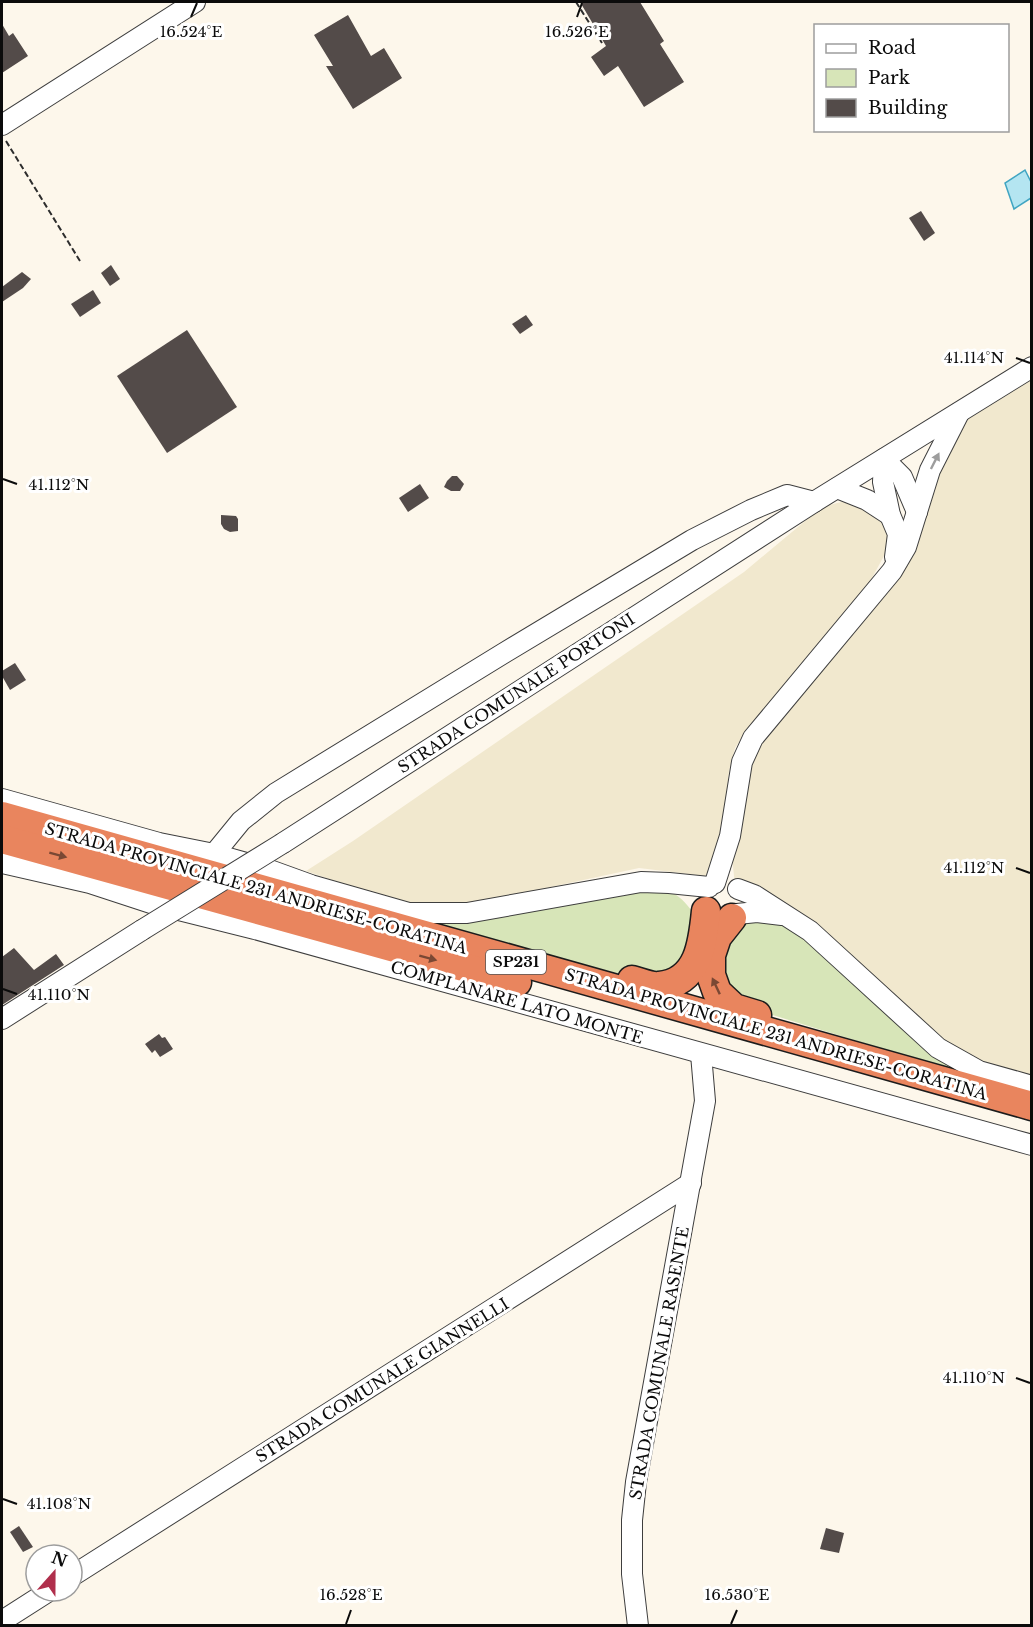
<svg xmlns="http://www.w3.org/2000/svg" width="1033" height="1627" font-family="'Libre Baskerville',serif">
<rect width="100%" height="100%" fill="#fdf7eb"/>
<g fill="#f1e8ce">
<path d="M1031,367V1086L979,1071L735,886L730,836L742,762L892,571L959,413Z"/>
<path d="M849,500L884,521L890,537L885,554L867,587L748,728L735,748L729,771L720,847L714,870L705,876L639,868L468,905H429L396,902L306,871L353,841L744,572L822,507Z"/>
</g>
<g fill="#d7e5b8">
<path d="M641,887C670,891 676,889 694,914L682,970L641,979L409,922Z"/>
<path d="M760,919L784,922L978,1078L753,1009L722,980L727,939L742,923Z"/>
</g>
<path fill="#b4e5f1" stroke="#41a5c2" stroke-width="1.5" d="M1025,170L1031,182V198L1014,209L1005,183Z"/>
<g fill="#534b49">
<path d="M580,2H640L664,41L660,44L684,82L644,107L618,66L604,76L591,57L606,46Z"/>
<path d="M348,15L371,56L384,48L402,78L353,109L326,66H333L314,35Z"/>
<path d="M2,24L9,36L13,33L28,56L2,73Z"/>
<path d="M921,211L935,233L924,241L909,218Z"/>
<path d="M111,265L120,279L110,286L101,273Z"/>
<path d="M22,272L31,279L23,288L2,302V287Z"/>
<path d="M93,290L101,303L80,317L71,304Z"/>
<path d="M526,315L533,325L520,334L512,324Z"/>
<path d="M187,330L237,407L167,453L117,376Z"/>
<path d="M452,476H457L464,484L460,491H451L444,487L447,481Z"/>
<path d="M420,484L429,498L408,512L399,498Z"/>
<path d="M221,515L236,516L238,519V531L230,532L224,529L221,524Z"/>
<path d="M15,663L26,680L10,690L2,676V671Z"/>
<path d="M14,948L34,970L56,954L64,965L2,1005V957Z"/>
<path d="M159,1034L162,1038L165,1037L173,1049L160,1057L155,1050L152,1053L145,1044Z"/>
<path d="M19,1526L33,1547L23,1552L10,1532Z"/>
<path d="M826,1528L844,1533L839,1553L820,1549Z"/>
</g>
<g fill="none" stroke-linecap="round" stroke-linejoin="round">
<g stroke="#3e3e3e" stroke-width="22">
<g id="minor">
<path d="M2,125L195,2"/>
<path d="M884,459L883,482L890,515L898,534L895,557"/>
<path d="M884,459L902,477L917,512"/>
<path d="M837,488L867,500L890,515"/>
<path d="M2,799L159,843L214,854L264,868L311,885L409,913H467L641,882L669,883L709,887"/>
<path d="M283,843L814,502L1032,367"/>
<path d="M214,854L241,821L276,793L504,653L692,540L751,510L787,495L814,502"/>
<path d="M2,863L90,883L151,903L255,929L1032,1145"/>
<path d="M715,883L730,836L742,762L753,738L892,571L906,547L930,470L959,413"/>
<path d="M738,889L754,895L810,931L938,1048L979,1071L1032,1086"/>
<path d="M737,914L757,912L782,915"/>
<path d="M2,1019L142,930"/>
<path d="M72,1576L691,1183"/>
<path d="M2,1621L49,1591"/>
<path d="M638,1626L632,1574V1520L636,1482L705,1101L701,1054"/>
</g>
</g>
<g stroke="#1c1c1c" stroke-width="31">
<g id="highway">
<path d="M2,816L1032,1106"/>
<path d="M2,839L517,982"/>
<path d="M732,918L717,937L711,955V975L717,992L734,1008L757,1015"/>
<path d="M632,980C640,982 651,987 659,986C699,983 703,942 706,911"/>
</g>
</g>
<g stroke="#2d2d2d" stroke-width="2" stroke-dasharray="6 3" stroke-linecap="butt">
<path d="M576,2L602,43"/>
<path d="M6,141L80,261"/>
</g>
<use href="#minor" stroke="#fff" stroke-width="20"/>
<use href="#highway" stroke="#e9855e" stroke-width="28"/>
<g stroke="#3e3e3e" stroke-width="22" stroke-linecap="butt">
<path id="minor-bridge" d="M142,930L283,843"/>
</g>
<use href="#minor-bridge" stroke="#fff" stroke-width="20"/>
</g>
<defs><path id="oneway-solid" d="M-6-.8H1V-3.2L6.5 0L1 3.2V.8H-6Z" transform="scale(1.5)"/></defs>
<use fill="#9d9d9d" href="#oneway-solid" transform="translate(935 461) rotate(-63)"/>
<g fill="#7a4834">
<use href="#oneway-solid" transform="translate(58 855) rotate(15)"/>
<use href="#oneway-solid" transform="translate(428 958) rotate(15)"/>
<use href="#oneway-solid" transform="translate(716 986) rotate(-115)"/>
</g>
<path fill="none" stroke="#0b0b0b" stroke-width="2" d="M191,17L197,3M577,17L582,3M1016,358L1030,363M3,479L17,484M1016,868L1030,873M3,989L17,994M1016,1378L1030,1383M3,1499L17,1504M346,1624L351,1610M731,1624L737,1610"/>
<g text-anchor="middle" stroke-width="6" stroke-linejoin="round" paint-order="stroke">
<rect fill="#fff" stroke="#545454" stroke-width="1.5" x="486" y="950" width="60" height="24" rx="4.5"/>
<g font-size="15" font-weight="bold" fill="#0b0b0b">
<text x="516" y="967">SP231</text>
</g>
<g font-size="16" fill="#0b0b0b" stroke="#fff">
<text transform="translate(516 693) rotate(-33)" y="6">STRADA COMUNALE PORTONI</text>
<text transform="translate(256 888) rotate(16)" y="6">STRADA PROVINCIALE 231 ANDRIESE-CORATINA</text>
<text transform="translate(517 1002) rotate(16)" y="6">COMPLANARE LATO MONTE</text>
<text transform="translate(776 1034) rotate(16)" y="6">STRADA PROVINCIALE 231 ANDRIESE-CORATINA</text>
<text transform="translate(659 1363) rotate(-80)" y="6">STRADA COMUNALE RASENTE</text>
<text transform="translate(382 1380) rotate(-32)" y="6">STRADA COMUNALE GIANNELLI</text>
</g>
</g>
<g font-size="15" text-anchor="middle" fill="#0b0b0b" stroke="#fff" stroke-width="6" stroke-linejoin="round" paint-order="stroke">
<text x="191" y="37">16.524°E</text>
<text x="577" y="37">16.526°E</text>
<text x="974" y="363">41.114°N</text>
<text x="59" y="490">41.112°N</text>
<text x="974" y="873">41.112°N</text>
<text x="59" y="1000">41.110°N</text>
<text x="974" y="1383">41.110°N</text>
<text x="59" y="1509">41.108°N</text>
<text x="351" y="1600">16.528°E</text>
<text x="737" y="1600">16.530°E</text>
</g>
<rect width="1033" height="1627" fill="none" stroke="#0b0b0b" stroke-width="6"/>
<rect x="814" y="24" width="195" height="108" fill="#ffffff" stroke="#9d9d9d" stroke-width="1.5"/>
<rect x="826" y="44" width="30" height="9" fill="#ffffff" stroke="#9d9d9d" stroke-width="1.5"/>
<text x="868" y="54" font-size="18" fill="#0b0b0b">Road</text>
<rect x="826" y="69" width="30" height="18" fill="#d7e5b8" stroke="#9d9d9d" stroke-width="1.5"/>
<text x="868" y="84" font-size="18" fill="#0b0b0b">Park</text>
<rect x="826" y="99" width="30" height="18" fill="#534b49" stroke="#9d9d9d" stroke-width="1.5"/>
<text x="868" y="114" font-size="18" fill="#0b0b0b">Building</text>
<g transform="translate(54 1573) rotate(21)"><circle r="28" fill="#ffffff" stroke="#9d9d9d" stroke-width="1.5"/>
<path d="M0-4.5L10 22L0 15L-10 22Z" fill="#b02f4c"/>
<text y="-9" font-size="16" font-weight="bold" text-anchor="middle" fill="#0b0b0b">N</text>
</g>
</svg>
